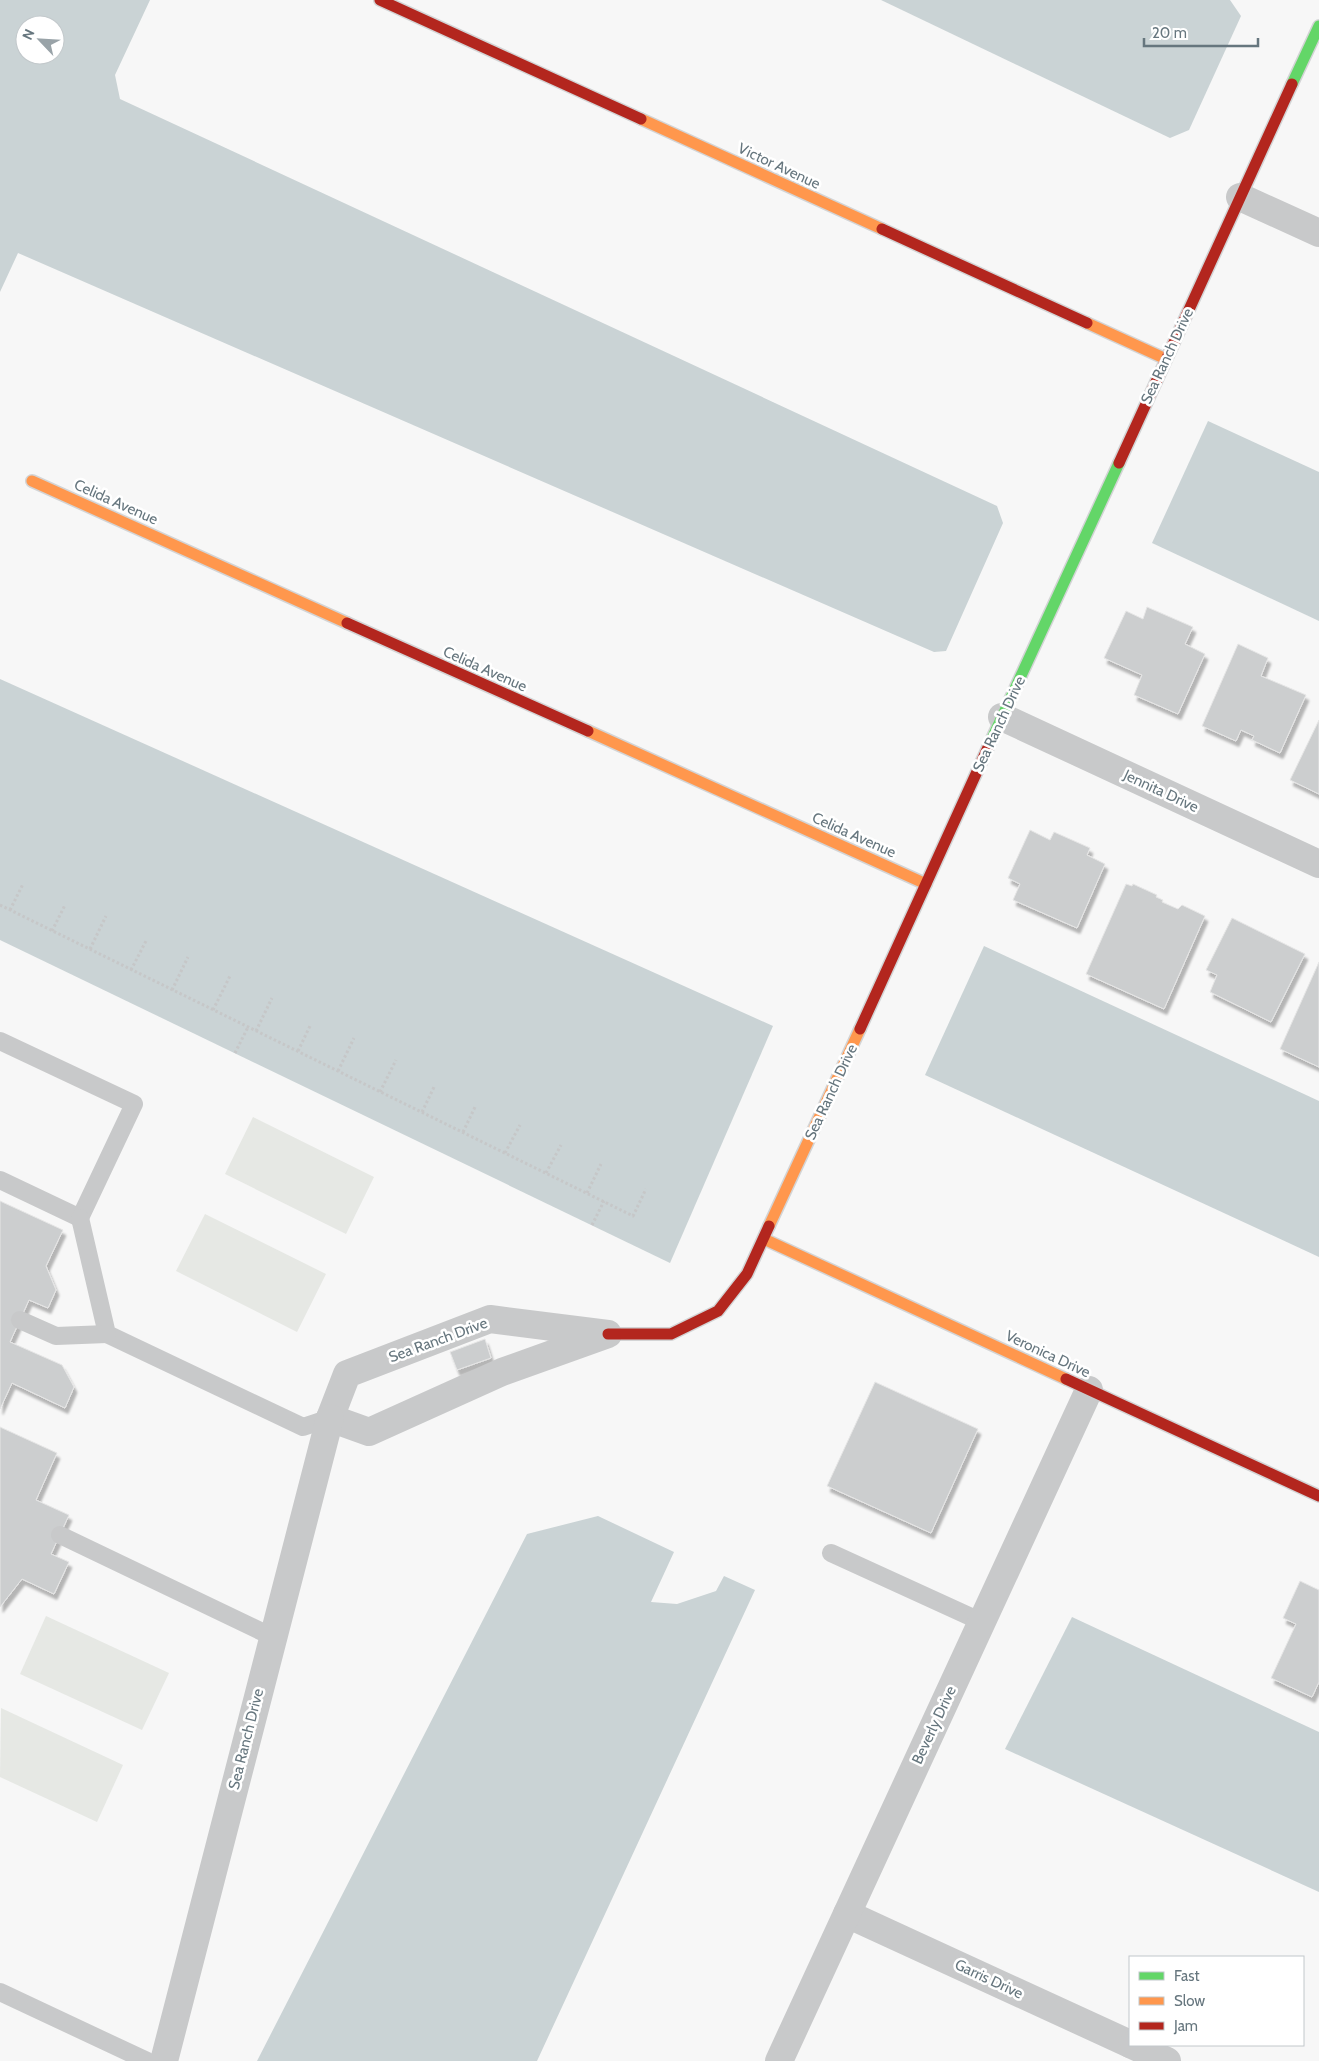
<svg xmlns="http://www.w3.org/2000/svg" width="1319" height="2061" font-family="Cabin,sans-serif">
<defs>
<filter id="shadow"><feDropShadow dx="3" dy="5.5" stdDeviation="1" flood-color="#0004"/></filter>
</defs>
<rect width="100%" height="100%" fill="#f7f7f7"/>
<g fill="#e6e8e4">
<path d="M253,1117L374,1177L346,1234L225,1174Z"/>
<path d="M205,1214L326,1274L297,1332L176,1271Z"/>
<path d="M46,1616L169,1673L142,1730L20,1674Z"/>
<path d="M1,1708L123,1765L97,1822L0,1777Z"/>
</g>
<g fill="#cad3d5" fill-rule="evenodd">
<path d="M0,0H150L115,75L120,99L997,506L1003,523L946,651L934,652L18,253L0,292ZM25,25H55V55H25Z"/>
<path d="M881,0H1230L1241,16L1189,130L1170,138Z"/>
<path d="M1208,421L1319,472V621L1152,543Z"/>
<path d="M0,679L773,1026L670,1263L0,940Z"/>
<path d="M984,946L1319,1101V1257L925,1075Z"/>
<path d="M598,1516L674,1552L651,1602L677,1604L716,1591L724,1576L755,1590L537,2061H257L527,1534Z"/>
<path d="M1072,1617L1319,1732V1892L1005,1749Z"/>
</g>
<g fill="#cccecf" stroke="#e6e6e6" filter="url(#shadow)">
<path d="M1147,607L1193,627L1185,644L1205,654L1178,714L1134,695L1142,675L1104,658L1126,611L1143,619Z"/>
<path d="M1238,644L1268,658L1261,676L1306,695L1280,753L1252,740L1254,736L1241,730L1236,741L1202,726Z"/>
<path d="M1319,720V794L1290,780Z"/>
<path d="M1030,830L1050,840L1054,832L1090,848L1087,855L1105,864L1077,928L1013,900L1020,884L1008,878Z"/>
<path d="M1126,884L1132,886L1133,884L1157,895L1156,897L1163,900L1162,902L1178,909L1182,905L1205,916L1164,1009L1086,974Z"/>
<path d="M1232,918L1305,954L1271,1022L1210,992L1217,975L1206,970Z"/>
<path d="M1319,962V1067L1280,1049Z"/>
<path d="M0,1201L63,1230L46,1266L56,1290L48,1308L29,1300L10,1342L62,1365L74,1387L65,1408L12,1383L0,1409Z"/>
<path d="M485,1339L491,1358L457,1370L450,1352Z"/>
<path d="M875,1382L978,1429L931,1533L827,1486Z"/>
<path d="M0,1427L57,1453L36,1500L69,1515L51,1554L69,1562L54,1594L22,1579L0,1607Z"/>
<path d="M1300,1581L1319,1590V1682L1312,1697L1271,1678L1296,1624L1283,1618Z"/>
</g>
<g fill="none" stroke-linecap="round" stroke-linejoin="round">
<g stroke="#d3d4d5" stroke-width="14">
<g id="fast">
<path d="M1292,84L1319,26"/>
<path d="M990,743L1119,463"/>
</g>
</g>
<g stroke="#d3d4d5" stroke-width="14">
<g id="slow">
<path d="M641,119L882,229"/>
<path d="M1087,323L1166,359"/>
<path d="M32,481L347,623"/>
<path d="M588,731L926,884"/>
<path d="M769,1226L860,1029"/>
<path d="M764,1239L1066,1379"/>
</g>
</g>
<g stroke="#d3d4d5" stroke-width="14">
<g id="jam">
<path d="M380,0L641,119"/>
<path d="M882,229L1087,323"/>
<path d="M1119,463L1292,84"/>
<path d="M347,623L588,731"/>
<path d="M860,1029L990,743"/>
<path d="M608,1334H671L718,1311L747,1274L769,1226"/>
<path d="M1066,1379L1319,1496"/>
</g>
</g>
<g stroke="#c6c7c8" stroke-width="3" stroke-dasharray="2.5 2.5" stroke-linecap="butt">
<path d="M0,905L633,1216L646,1189"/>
<path d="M10,910L23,884"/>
<path d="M52,931L65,905"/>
<path d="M90,949L106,916"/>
<path d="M131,970L147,939"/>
<path d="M172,990L188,957"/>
<path d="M213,1010L230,976"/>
<path d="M256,1031L272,998"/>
<path d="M298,1051L310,1026"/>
<path d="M235,1053L248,1027"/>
<path d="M338,1071L354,1038"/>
<path d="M380,1092L396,1060"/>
<path d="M422,1112L435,1085"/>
<path d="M463,1132L476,1105"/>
<path d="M505,1153L520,1125"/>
<path d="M546,1173L561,1145"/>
<path d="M587,1193L601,1164"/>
<path d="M592,1225L604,1201"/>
</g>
<g stroke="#c8c9ca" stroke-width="18">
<path d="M0,1041L134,1104L80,1218L0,1180"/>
<path d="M80,1218L107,1334L303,1427L330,1418"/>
<path d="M20,1320L56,1336L107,1334"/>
<path d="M60,1535L273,1637"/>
<path d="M831,1553L982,1622"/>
<path d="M0,1992L147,2061"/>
</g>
<g stroke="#c8c9ca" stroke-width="28">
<path d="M1240,197L1319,233"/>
<path d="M1002,717L1319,864"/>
<path d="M490,1319L608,1334L502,1372L369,1432L330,1418L347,1374Z"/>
<path d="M847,1914L1130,2044"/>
<path d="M1132,2045L1167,2061"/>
<path d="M164,2061L330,1418"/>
<path d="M779,2061L1089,1390"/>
</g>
<use href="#fast" stroke="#63d668" stroke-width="11"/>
<use href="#slow" stroke="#ff974d" stroke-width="11"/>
<use href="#jam" stroke="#b3261e" stroke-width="11"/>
</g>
<g text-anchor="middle" stroke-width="5" stroke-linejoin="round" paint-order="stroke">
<g font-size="15" fill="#66767e" stroke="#fff">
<text transform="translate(779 166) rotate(25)" y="5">Victor Avenue</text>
<text transform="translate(1167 356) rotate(-65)" y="5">Sea Ranch Drive</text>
<text transform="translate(116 502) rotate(24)" y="5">Celida Avenue</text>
<text transform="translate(485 669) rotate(24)" y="5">Celida Avenue</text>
<text transform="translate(999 724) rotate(-65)" y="5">Sea Ranch Drive</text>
<text transform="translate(1161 791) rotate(25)" y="5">Jennita Drive</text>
<text transform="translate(854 835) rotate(24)" y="5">Celida Avenue</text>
<text transform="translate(831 1092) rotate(-65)" y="5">Sea Ranch Drive</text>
<text transform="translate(438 1340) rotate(-20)" y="5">Sea Ranch Drive</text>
<text transform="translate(1048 1354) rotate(25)" y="5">Veronica Drive</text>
<text transform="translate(934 1725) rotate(-65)" y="5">Beverly Drive</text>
<text transform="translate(246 1739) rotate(-76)" y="5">Sea Ranch Drive</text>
<text transform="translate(989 1979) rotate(25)" y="5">Garris Drive</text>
</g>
</g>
<rect x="1129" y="1956" width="175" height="90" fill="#ffffff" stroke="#c2c8cb"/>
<rect x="1139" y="1972" width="25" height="8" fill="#63d668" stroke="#c2c8cb"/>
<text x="1174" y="1981" font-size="15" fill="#66767e">Fast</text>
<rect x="1139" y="1997" width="25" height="8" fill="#ff974d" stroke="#c2c8cb"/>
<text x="1174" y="2006" font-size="15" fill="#66767e">Slow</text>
<rect x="1139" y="2022" width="25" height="8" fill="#b3261e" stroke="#c2c8cb"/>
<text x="1174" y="2031" font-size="15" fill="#66767e">Jam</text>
<g transform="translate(40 40) rotate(295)"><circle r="24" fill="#ffffff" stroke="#c2c8cb"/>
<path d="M0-4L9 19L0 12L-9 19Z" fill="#99a3a8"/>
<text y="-8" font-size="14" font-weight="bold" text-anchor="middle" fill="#66767e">N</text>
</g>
<path d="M1144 38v8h114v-8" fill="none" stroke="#66767e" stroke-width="2.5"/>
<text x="1152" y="38" font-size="15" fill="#66767e" stroke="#ffffff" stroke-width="4" paint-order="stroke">20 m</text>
</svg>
